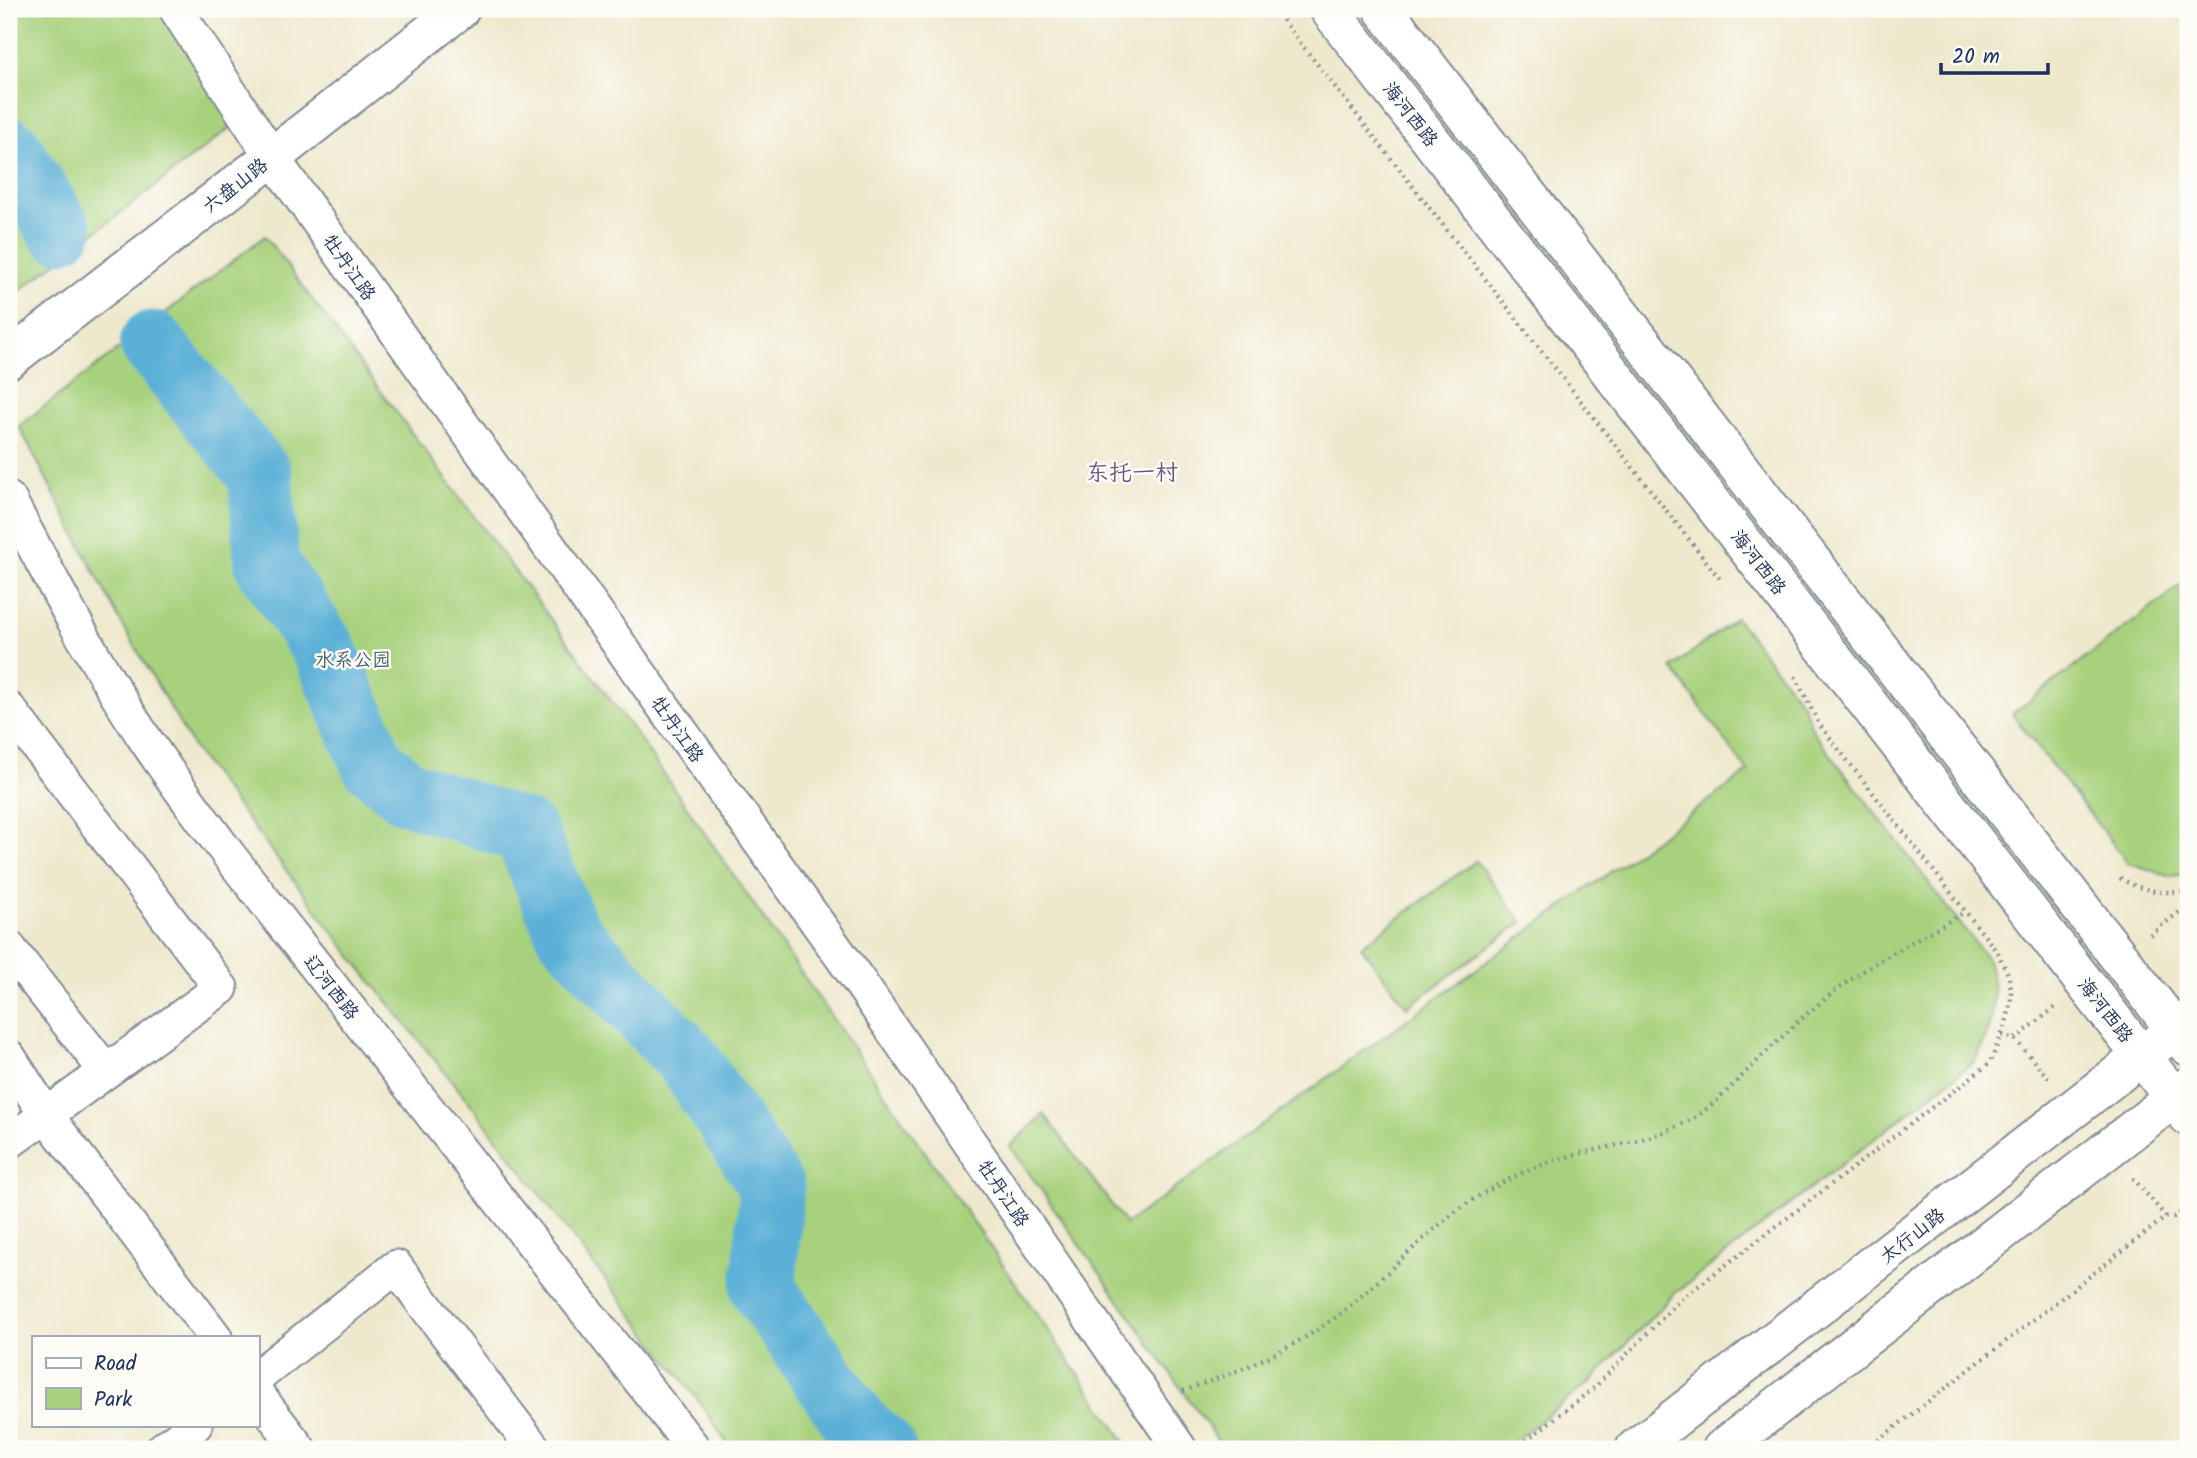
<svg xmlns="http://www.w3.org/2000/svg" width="2197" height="1458" font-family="Kalam,'LXGW WenKai TC',sans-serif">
<rect width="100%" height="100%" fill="#fdfcf7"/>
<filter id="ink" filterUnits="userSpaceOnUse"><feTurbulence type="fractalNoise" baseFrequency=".0143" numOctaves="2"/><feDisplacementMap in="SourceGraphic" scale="14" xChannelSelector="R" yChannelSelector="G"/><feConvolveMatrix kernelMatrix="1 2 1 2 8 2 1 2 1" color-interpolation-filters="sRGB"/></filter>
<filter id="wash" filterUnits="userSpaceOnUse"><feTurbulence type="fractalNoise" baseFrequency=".00686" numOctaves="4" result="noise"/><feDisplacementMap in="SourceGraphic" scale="28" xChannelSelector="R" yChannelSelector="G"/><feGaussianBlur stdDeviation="1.57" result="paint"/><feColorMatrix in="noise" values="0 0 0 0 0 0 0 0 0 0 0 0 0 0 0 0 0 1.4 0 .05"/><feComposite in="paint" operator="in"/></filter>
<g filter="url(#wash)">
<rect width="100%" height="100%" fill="#eee8cc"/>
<g fill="#a7d17c" stroke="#61806d" stroke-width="2">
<path d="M9,9H186L257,107L9,299Z"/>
<path d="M265,236L634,731L1130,1449H731L698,1400L469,1102L365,974L196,752L118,617L19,426Z"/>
<path d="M2188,580V874L2170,876L2128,863L2012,714Z"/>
<path d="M1736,618L1802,703L1814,733L1988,960C2000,999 1992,1026 1975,1061L1674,1294L1590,1382L1504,1449H1224L1010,1146L1044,1114L1126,1224L1748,772L1672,668Z"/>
<path d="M1476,861L1522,922L1407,1007L1361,946Z"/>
</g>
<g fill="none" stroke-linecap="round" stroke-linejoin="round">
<g stroke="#5cb0d7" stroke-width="65">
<path d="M9,149L60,230"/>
<path d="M152,343L260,475L267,564L325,651L374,765L407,792L525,832L568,933L688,1060L772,1187L763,1289L855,1423L884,1449"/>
</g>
</g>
</g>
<g filter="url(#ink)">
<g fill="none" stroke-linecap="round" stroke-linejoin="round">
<g stroke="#848c95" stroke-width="37">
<g id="minor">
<path d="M176,9L272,157L861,984L1180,1449"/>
<path d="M9,499C51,579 93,660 143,736C171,778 201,818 231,858L694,1449"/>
<path d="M9,709L221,988L9,1142"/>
<path d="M9,948L106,1071"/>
<path d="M9,1057L46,1115L215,1337"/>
<path d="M257,1377L396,1267L534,1449"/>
<path d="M257,1394L299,1449"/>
<path d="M163,1449L195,1425"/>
</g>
</g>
<g stroke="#848c95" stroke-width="42">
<g id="tertiary">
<path d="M1329,9L2188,1116"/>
<path d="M1383,9L2188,1046"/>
<path d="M9,359L272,157L460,9"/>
</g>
</g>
<g stroke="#848c95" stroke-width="42">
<g id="secondary">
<path d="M1635,1449L2188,1020"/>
<path d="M1722,1449L2188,1087"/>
</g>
</g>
<g stroke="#848c95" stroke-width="4.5" stroke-dasharray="2 5" stroke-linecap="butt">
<path d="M1274,9L1720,579"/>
<path d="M2120,878C2143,892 2162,893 2188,892"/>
<path d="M2183,909L2188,916"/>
<path d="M2150,935L2183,909L2185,892"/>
<path d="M2002,1035L2015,1039L2050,1080"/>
<path d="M2015,1039L2057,1006"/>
<path d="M2133,1178L2166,1217"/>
<path d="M1183,1391C1243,1370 1302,1346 1351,1305C1392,1271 1427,1230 1471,1201C1497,1184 1527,1169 1557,1160C1601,1146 1647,1143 1688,1121C1712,1108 1729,1089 1748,1070C1775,1044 1801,1017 1830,995C1872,962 1920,938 1965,912"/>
<path d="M1515,1449L1594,1388L1680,1300L1990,1063C2000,1038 2017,1006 2009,978C2007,970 2001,961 1998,953L1819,724L1794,674"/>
<path d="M1867,1449L2166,1217H2174L2188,1207"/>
</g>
<use href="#minor" stroke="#fff" stroke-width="33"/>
<use href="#tertiary" stroke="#fff" stroke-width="38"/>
<use href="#secondary" stroke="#fff" stroke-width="38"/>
</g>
</g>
<g text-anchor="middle" stroke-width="5" stroke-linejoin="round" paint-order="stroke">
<g font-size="19" fill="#1b2f5e" stroke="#fdfcf7">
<text transform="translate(1411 114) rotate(52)" y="7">海河西路</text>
<text transform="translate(235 185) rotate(-38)" y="7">六盘山路</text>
<text transform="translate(350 267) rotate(55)" y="7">牡丹江路</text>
<text transform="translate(1759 562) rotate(52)" y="7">海河西路</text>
<text transform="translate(678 729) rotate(55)" y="7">牡丹江路</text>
<text transform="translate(332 987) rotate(52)" y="7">辽河西路</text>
<text transform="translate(2106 1010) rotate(52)" y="7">海河西路</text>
<text transform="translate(1004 1193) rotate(56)" y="7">牡丹江路</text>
<text transform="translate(1912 1235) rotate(-38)" y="7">太行山路</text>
</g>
<g font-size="19" fill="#456067" stroke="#fdfcf7">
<text x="353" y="666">水系公园</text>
</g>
<g font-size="23" fill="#64577f" stroke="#fdfcf7">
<text x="1132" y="480">东托一村</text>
</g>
</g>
<rect width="2197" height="1458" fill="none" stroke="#fdfcf7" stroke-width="35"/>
<rect x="32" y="1336" width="228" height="91" fill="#fdfcf7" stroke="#a3aaba" stroke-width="2"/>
<rect x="46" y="1358" width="35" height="10" fill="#ffffff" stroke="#a3aaba" stroke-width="2"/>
<text x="94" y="1370" font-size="21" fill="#1b2f5e">Road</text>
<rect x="46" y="1388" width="35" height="21" fill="#a7d17c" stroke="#a3aaba" stroke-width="2"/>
<text x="94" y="1406" font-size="21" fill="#1b2f5e">Park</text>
<path d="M1941 63v10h107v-10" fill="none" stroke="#1b2f5e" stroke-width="3.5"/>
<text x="1952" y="63" font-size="21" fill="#1b2f5e" stroke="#fdfcf7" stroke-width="5" paint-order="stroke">20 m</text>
</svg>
